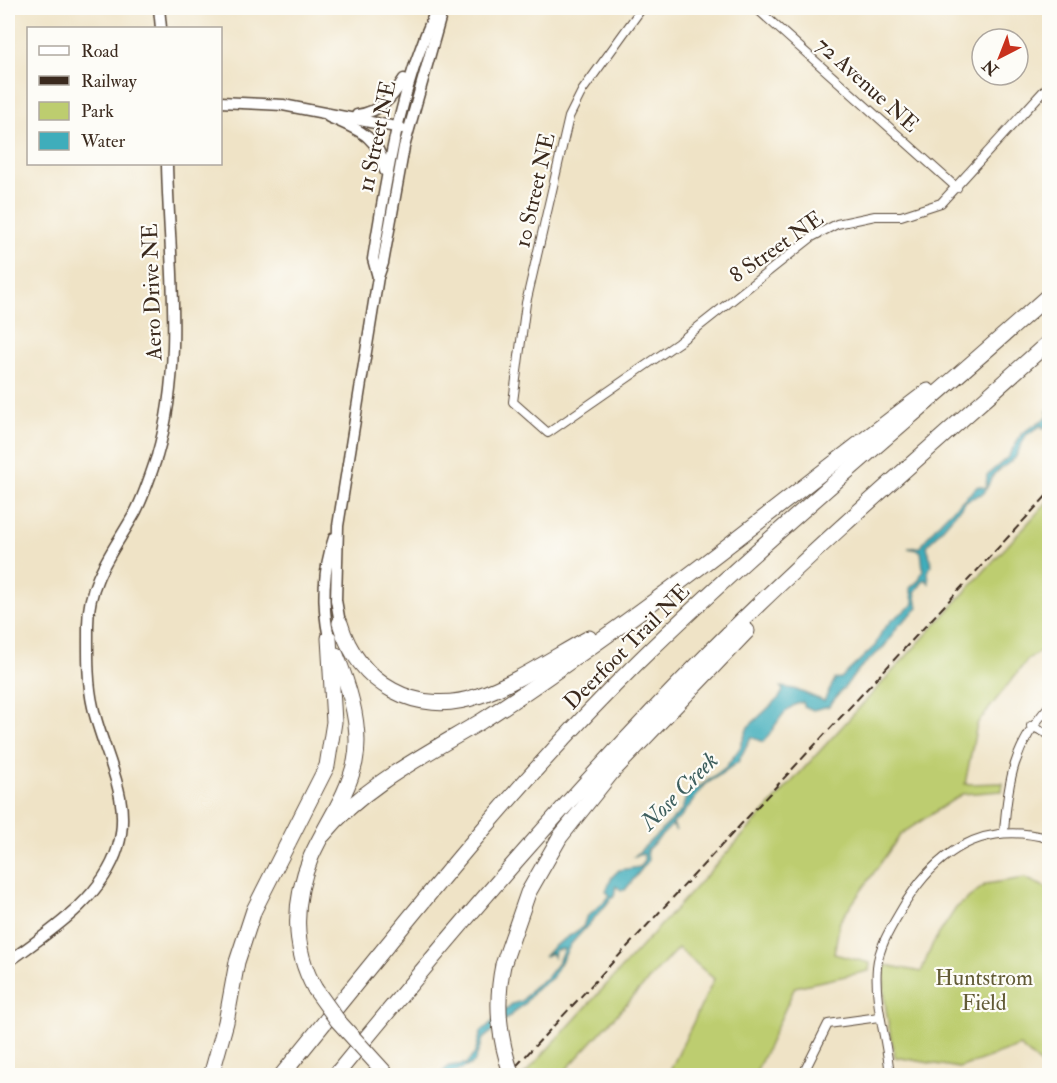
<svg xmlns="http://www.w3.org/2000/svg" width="1057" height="1083" font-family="'IM FELL Double Pica',serif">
<rect width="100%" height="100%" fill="#fdfcf7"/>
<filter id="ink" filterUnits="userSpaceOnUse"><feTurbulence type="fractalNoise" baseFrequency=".0167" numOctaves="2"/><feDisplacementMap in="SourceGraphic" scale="12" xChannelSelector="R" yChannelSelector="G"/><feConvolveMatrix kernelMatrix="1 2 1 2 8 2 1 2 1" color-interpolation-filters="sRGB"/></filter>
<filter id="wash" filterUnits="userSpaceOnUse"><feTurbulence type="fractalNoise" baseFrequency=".008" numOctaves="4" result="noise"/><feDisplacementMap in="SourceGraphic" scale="24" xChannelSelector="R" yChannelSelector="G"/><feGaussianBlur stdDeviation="1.35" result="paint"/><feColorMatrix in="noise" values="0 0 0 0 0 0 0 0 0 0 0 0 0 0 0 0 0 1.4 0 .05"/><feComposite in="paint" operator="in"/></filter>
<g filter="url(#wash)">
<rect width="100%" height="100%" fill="#efe3c6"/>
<g fill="#bdcd6f" stroke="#7c7c46" stroke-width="1.5">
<path d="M1049,500V646L1028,659L977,724L965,784L1003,783L1002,791L962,794L901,834L840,921L834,954L870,963L869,971L795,987L755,1075H668L714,979L678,948L565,1071L570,1075H524Z"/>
<path d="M1025,878L1049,889V1072L1020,1046L959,1068L895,1057C889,1026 881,996 885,965L921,972L933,943L956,908L986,884Z"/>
</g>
<path fill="#3fadbb" stroke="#3d6c6c" stroke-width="1.5" d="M1047,411H1049C1049,419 1050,424 1043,429L1042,425L1026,435L1015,458L994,474L984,493L967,500L927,546L932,565L928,570L929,583L925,579L915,592L918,608L898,626L884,647L860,668L829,706L813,710L804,706L803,702C781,707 777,727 763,742L751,737L738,762L705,785L680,818L673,823L676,831L672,825L647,850L648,861L625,890H621L616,886L614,896L571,944L552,978L535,990L524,1004L483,1039L474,1063L450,1075L439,1076L449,1066L466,1064L475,1053L481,1032L512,1004L522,1001L533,987L546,978L557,964L564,949L555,950L554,958L551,953L544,957L554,946L583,927L586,918L610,896L606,891L612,877L619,870L640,867L644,860V854L635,856L682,810L685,800L691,793L726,767L740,748L748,727L779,698L783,691L781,687L794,689L824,701L835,679L841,678L875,646L882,631L892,620L914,604L910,588L919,580L923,569L921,551L908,548L921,547C934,524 958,505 978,486L986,488L987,475L1008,457L1022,433L1049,416Z"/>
</g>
<g filter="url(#ink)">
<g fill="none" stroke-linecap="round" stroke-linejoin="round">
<g stroke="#564637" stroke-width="10">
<g id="minor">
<path d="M642,8L582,91L569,117L526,303L513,402L548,433L678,343L812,237L837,224L875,216H901L941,203L1050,84"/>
<path d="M756,8L957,188"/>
<path d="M1031,726L1050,735"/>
<path d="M1004,832C1008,778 1014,746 1050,705"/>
<path d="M802,1076L828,1024L879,1017"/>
<path d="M890,1076C887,1039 874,1004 877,967C879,947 890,929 900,912C933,854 981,819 1050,839"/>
</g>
</g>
<g stroke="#564637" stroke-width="13">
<g id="tertiary">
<path d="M159,8L161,28"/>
<path d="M220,102L283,105L401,128"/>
<path d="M357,115C380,112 392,98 404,79"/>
<path d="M329,117C359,130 379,136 385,171"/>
<path d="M378,277L373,259C388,168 399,92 437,8"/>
<path d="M340,623L336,600L338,526L378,277L383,263L404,147L443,8"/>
<path d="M329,638C322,605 323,570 334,538"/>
<path d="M8,962C49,932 103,898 118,847C133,798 103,753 93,707C87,682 88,651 88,625C88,579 115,549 136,511C145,493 151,474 157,456C185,360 169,261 167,164"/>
</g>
</g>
<g stroke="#564637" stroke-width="17">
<g id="motorway">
<path d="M340,623C357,683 417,718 478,696C516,683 552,658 589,638"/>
<path d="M323,835C364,785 425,755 480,722C517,699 553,673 589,648C705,567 815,476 928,391"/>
<path d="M503,965L528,893L560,837L612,772L747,631"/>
<path d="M315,989C292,948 293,901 311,857C325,825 347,797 355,762C362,728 349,686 336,655"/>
<path d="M211,1076L226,1022L237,962L254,910L327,766L334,722L329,638"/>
<path d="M281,1076C396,935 508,790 638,662C770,533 913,417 1050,294"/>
<path d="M335,1076C455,929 578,785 711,651C819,543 936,443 1050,341"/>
</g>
</g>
<use href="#minor" stroke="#fff" stroke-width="8"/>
<use href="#tertiary" stroke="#fff" stroke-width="10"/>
<use href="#motorway" stroke="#fff" stroke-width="15"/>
<path stroke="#3b2a1e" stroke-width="2" stroke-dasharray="9 4.5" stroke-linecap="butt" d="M507,1076L1050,492"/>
<g stroke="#564637" stroke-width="17" stroke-linecap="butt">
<g id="motorway-bridge">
<path d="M503,965C495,1004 499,1038 512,1076"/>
<path d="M315,989L338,1021L388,1076"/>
</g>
</g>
<use href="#motorway-bridge" stroke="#fff" stroke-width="15"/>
</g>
</g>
<g text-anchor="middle" stroke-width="4.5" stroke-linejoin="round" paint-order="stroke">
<g font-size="22" fill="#3b2a1e" stroke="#fdfcf7">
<text transform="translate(868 84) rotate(42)" y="8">72 Avenue NE</text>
<text transform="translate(376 136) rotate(-78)" y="8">11 Street NE</text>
<text transform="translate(534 190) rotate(-77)" y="8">10 Street NE</text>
<text transform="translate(776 246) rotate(-35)" y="8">8 Street NE</text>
<text transform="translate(151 292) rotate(-92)" y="8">Aero Drive NE</text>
<text transform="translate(626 646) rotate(-45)" y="8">Deerfoot Trail NE</text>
</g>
<g font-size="22" fill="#625b36" stroke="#fdfcf7">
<text x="984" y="985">Huntstrom<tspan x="984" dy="25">Field</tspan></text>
</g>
<g font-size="24" font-style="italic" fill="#3d5e5d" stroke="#fdfcf7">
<text transform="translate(679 791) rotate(-45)" y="8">Nose Creek</text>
</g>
</g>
<rect width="1057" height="1083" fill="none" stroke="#fdfcf7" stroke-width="30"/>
<rect x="27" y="27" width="195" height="138" fill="#fdfcf7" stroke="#afa8a0" stroke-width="1.5"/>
<rect x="39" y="46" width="30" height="9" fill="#ffffff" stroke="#afa8a0" stroke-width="1.5"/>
<text x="81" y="57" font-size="18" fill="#3b2a1e">Road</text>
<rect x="39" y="76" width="30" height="9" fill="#3b2a1e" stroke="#afa8a0" stroke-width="1.5"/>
<text x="81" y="87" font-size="18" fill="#3b2a1e">Railway</text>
<rect x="39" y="102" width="30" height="18" fill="#bdcd6f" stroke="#afa8a0" stroke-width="1.5"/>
<text x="81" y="117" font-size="18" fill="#3b2a1e">Park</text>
<rect x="39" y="132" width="30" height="18" fill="#3fadbb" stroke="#afa8a0" stroke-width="1.5"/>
<text x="81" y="147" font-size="18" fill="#3b2a1e">Water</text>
<g transform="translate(1000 57) rotate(222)"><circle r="28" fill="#fdfcf7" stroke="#afa8a0" stroke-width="1.5"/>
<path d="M0-4.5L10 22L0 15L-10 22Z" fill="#c8321e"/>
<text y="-9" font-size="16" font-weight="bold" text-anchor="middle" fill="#3b2a1e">N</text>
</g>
</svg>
